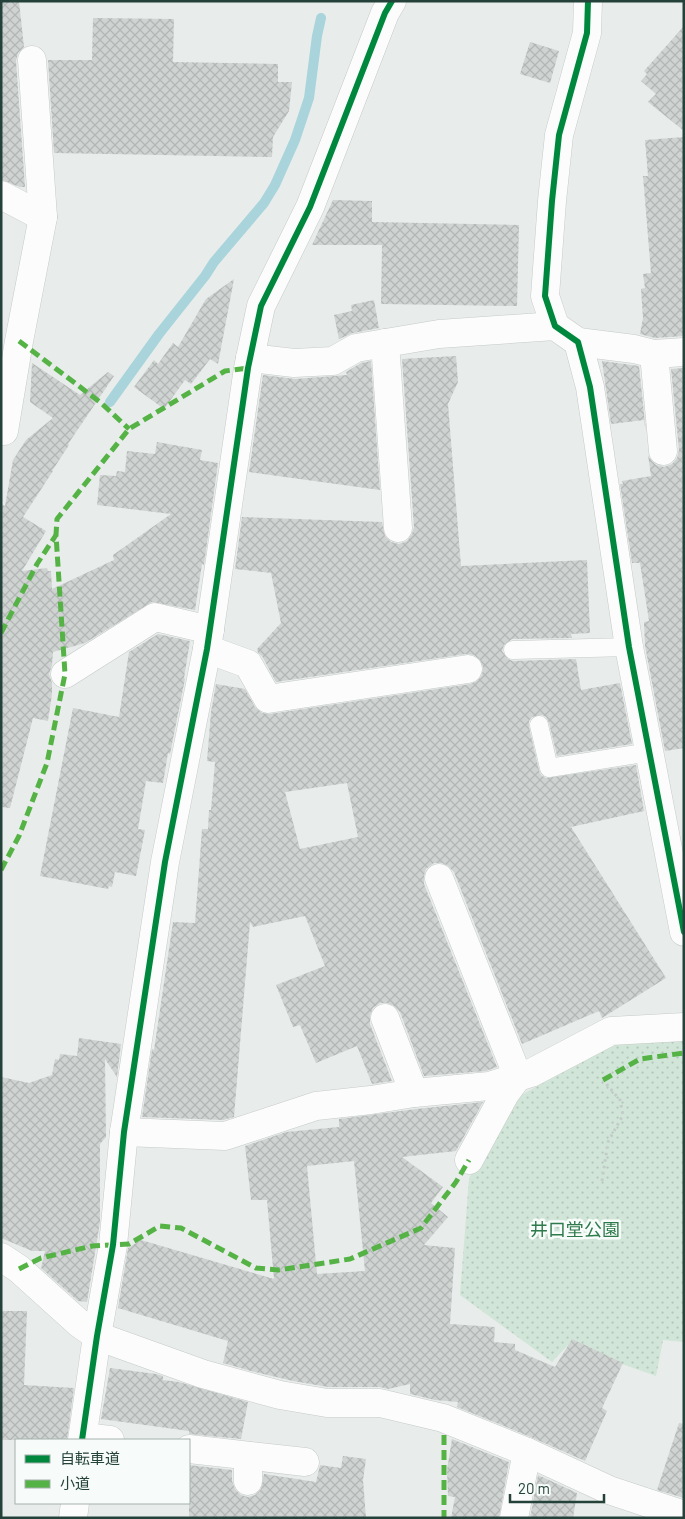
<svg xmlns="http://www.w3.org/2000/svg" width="685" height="1519" font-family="Barlow,'Noto Sans JP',sans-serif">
<defs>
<pattern id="grass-dots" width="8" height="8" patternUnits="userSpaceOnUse" patternTransform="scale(1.25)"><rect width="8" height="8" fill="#d1e6d8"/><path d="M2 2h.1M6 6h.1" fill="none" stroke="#b3c6ba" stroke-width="1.8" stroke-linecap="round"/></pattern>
<pattern id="building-cross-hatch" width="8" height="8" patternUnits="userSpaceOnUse" patternTransform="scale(1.25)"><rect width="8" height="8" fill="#cfd4d2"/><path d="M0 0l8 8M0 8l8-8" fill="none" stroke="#b2b7b5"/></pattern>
</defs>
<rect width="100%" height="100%" fill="#e8edeb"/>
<path fill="url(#grass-dots)" d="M684,1037V1342L663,1340L656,1376L568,1345L552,1362L460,1295L469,1178L516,1098L617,1041Z"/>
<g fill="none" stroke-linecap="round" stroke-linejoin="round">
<path stroke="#a9d4db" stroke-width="10" d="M110,402L159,334L205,276L214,262L264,203L275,185L295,140L309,98L317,36L321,18"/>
</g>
<g fill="url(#building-cross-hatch)" fill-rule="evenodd">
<path d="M1,1H19L24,47L18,53L16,61L25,187H20L1,180Z"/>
<path d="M93,18L174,19L173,62L278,64V82H292L289,111L273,137L272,157L54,153L48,60H92Z"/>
<path d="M684,26V131L648,102L656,94L641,81L647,74L644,71Z"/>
<path d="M530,42L559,51L550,83L520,74Z"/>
<path d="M684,137V336L655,338L640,334L643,318L641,289L645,288L643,274L651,273L643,176H648L645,140Z"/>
<path d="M333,200L372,201V222L519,225L517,306L381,304L382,245H312Z"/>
<path d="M234,279L218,364L210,359L191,384L185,380L164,409L134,387L154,360L158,364L173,343L178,347L206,299Z"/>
<path d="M374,300L379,328L353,333L339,339L334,315L352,311L351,305Z"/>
<path d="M456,356L458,382L448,404L461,566L587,560L590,633L571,634L572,638L512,639L504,645L502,651L508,659L513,661L576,659L581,690L620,683L632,744L557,756L549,723L546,717L542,715L532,717L529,721V727L539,770L541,775L546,778L636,765L644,811L571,827L666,978L602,1018L599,1011L522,1044L454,872L448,866L442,863H434L426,869L424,876V884L497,1067L486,1071L424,1076L400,1012L394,1006L387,1003H380L373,1008L370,1016V1024L392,1081L372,1084L357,1046L316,1063L300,1025L293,1027L276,985L325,966L305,916L253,927L250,922L234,1117L223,1120L142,1117L152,1049L154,1050L173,922L195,923L202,829H208L209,810H211L215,762L207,761L211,712L216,684L245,689L255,707L262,713L270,714L470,684L477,681L482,675L483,667L480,660L474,655L466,654L276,682L262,656L258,653L257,649L281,623L271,573L235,569L242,517L382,522L385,536L391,542L399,544L407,541L412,534L414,527L402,359ZM347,783L358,837L300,849L285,792Z"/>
<path d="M371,361L380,490L249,472L263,375L295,379L347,375L346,372L361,363Z"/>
<path d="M602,361L639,366L646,432L644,420L611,424Z"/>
<path d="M32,363L80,395L108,372L114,376L68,444L69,445L52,471H53L23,517L46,531L22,571L47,568L48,571H51L52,589L114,560L113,555L171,514L97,505L100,475L116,476L117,471L125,472L127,451L155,454L157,442L202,450L200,460L218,463L204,565L202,564L195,610L152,602L85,643L53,652L52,665L49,674L52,683V694L48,721L33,718L10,808L1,807V504L5,506L13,460L26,440L53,418L30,402Z"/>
<path d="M684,368V748L665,751L645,646L644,622L649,621L640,563H632L620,484H623L622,481L651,476L648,455L651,460L656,465L664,467L672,464L677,458L679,450L671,369Z"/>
<path d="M158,634L190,641L184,678L185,679L170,754L168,753L163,783L146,781L138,829L145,830L136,876L115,872L112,887L109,886L108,889L40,876L73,708L119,717L129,652Z"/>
<path d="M79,1038L121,1044L117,1077L105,1059L106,1137L100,1144V1222L87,1302L78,1301L41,1268L45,1251H32L1,1238V1077L29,1083L52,1075L55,1059L59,1060L60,1054L77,1056Z"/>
<path d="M483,1102L456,1151L402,1157L443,1187L431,1203L448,1217L424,1245L455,1248L450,1324L495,1327L494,1342L515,1344V1350L555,1367L572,1339L623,1363L602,1408L607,1411L585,1461L533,1438L457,1407L458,1402L435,1400L410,1394V1384L388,1389L380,1387H328L293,1381L251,1371L223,1363L228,1341L118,1308L128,1248L141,1240L274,1279L267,1200H251L245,1146L286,1132L339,1127V1119L416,1109ZM354,1161L365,1271L317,1274L307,1166Z"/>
<path d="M1,1311H27L24,1385L74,1388L67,1440H1Z"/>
<path d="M110,1368L156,1374L163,1376V1380L179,1382L248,1402L241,1439L189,1434V1431L101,1419Z"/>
<path d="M679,1423L684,1424V1498L657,1490Z"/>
<path d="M452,1439L509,1462L499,1518H451L455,1497L448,1496L447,1470Z"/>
<path d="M343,1456L366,1459L363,1480L366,1518H189V1465L232,1470V1481L235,1489L241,1495L248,1497L255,1495L261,1489L264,1474L316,1482L320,1465L341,1468Z"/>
<path d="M538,1475L577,1493L573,1518H530Z"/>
</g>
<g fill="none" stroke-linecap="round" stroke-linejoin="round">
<g stroke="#c5cac8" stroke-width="19">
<g id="service">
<path d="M513,650L629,647"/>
<path d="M539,725L549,768L650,752"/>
</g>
</g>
<g stroke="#c5cac8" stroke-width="29">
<g id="minor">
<path d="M588,1L587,33L559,135L552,201L545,296L555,326L578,342L590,387L629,647L684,932"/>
<path d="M1,195L43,217"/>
<path d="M578,342L634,349L654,354L684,352"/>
<path d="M385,343L398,528"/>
<path d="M654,354L663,451"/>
<path d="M250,358L294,363L333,361L356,348L439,334L555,326"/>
<path d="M4,431L19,341L43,217L32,60"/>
<path d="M207,649L248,664L268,699L468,669"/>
<path d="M65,674L155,617L210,630"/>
<path d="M439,878L516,1072V1079L505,1094L469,1160"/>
<path d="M385,1018L414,1093"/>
<path d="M124,1132L225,1136L316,1106L371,1100L414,1093L489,1086L531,1073L611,1031L684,1027"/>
<path d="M1,1257L19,1269L80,1324L97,1336L203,1374L280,1395L327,1403H380L443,1418L527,1452L609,1490L684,1515"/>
<path d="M83,1437L110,1440"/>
<path d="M82,1440L97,1336L113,1245L124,1132L165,862L207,649L248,368L261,306L310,207L385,13L392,1"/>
<path d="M189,1449L305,1462"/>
<path d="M248,1481V1456"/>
<path d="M73,1518L75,1503"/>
<path d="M514,1518L527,1452"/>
</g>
</g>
<path stroke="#c3ccca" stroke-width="3" stroke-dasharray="2.5 4" stroke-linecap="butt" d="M602,1181L608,1142L623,1115L620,1100L603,1080"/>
<use href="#service" stroke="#fcfcfc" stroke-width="18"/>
<use href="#minor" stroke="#fcfcfc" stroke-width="28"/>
<g stroke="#55b346" stroke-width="5" stroke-dasharray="10 5" stroke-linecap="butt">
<path d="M19,341L100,402L129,429"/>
<path d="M1,633L37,564L56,535"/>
<path d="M1,870L19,836L47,763L65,674L56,535L57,519L129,429L225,371L248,368"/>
<path d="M603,1080L640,1059L684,1053"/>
<path d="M19,1269L41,1258L92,1246L129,1244L160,1226L181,1228L256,1268L278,1270L350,1259L421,1228L456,1182L469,1160"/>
<path d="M444,1435V1518"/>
</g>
<g stroke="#f7fbf9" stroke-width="9">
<g id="cycleway">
<path d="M588,1L587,33L559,135L552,201L545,296L555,326L578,342L590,387L629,647L684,932"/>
<path d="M82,1440L97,1336L113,1245L124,1132L165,862L207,649L248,368L261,306L310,207L385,13L392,1"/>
</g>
</g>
<use href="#cycleway" stroke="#00873e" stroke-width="6"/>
</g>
<g text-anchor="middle" stroke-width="5" stroke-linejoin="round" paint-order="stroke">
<g font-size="18" fill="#2d7a4b" stroke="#f7fbf9">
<text x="575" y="1236">井口堂公園</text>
</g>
</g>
<rect width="685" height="1519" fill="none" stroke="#24423a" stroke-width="5"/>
<rect x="15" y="1439" width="175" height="65" fill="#f7fbf9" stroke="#a3b1ad"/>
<rect x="25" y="1455" width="25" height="8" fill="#00873e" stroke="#a3b1ad"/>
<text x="60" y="1464" font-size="15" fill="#24423a">自転車道</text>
<rect x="25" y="1480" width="25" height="8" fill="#55b346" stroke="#a3b1ad"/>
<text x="60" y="1489" font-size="15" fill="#24423a">小道</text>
<path d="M510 1494v8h94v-8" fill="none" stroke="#24423a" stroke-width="2.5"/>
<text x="518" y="1494" font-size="15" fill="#24423a" stroke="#f7fbf9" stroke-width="4" paint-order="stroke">20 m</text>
</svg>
